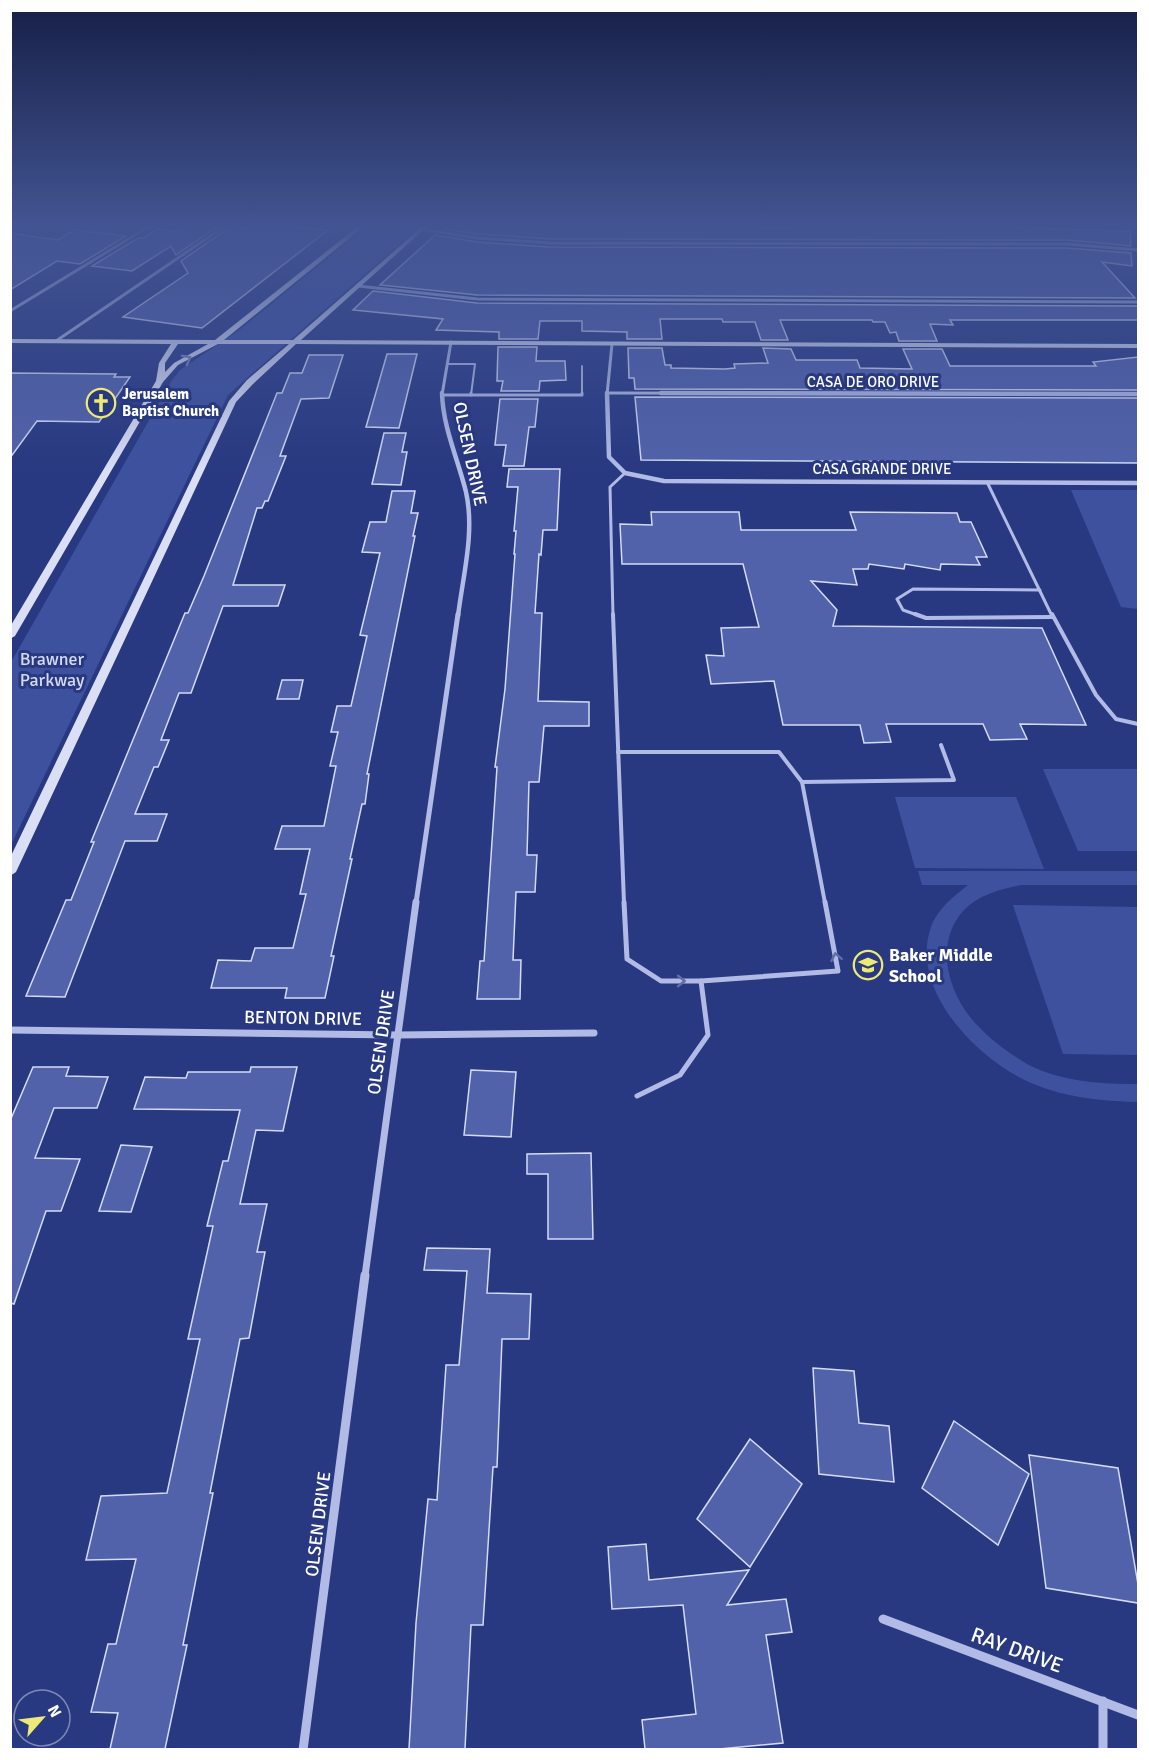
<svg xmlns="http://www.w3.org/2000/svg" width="1149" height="1760" font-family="Signika,sans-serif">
<rect width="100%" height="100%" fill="#283981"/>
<g fill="#3d519f">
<path d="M370,224H422L228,395L11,845V662L172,380L180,370L238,331Z"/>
<path d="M1071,490H1138V609L1121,607Z"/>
<path d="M1043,769H1138V851H1078Z"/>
<path d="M895,797H1016L1044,869L915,868Z"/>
<path d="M918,871H1138V885H1022C1003,888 978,895 964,910C933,943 948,995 977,1025C992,1041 1009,1053 1027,1064C1061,1082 1101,1084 1138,1084V1102C1101,1101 1066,1098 1031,1083C978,1060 911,992 930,930C936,910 953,897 968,885H922Z"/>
<path d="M1013,905L1138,907V1055L1063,1054Z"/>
</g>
<g fill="#5162aa" stroke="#d4daf5" stroke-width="1.5">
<path d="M185,224L218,226L176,255L171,246L132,271L92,266L138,238H143L158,229L174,231Z"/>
<path d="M254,224L328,230L202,328L123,317L188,273L181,261L230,227L246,229Z"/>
<path d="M448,224L687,225L769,228L1013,225L1015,228L1130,231L1131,246L1067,240L550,239L477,234L443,229Z"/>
<path d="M74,230L126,236L80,264L57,261L10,290V233L58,240Z"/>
<path d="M435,235L477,242L550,247L1067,248L1131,253L1132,266L1102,262L1135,298L477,295L380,285Z"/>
<path d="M373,291L477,303L1138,306V320H950L953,325L930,324L937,341H899L896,332L890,333L885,322H873L872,320H780L788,340H761L755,322H723L722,319H660L662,339H627V332L582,331V321H540L538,339H499V332L436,330L443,319L353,310Z"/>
<path d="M498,347H537L536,361H565L566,380L540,381L539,391H501L503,381H497Z"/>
<path d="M628,348H662L665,365H671V368L725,369L735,368L734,364L768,363L763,348L791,349L796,360H857L860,368L912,369L903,349H942L950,366H1096L1093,362L1138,357V390L635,389L634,378H629Z"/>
<path d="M387,354H417L399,428L366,427Z"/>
<path d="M309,355H343L329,398L301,399L280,456H286L268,501H265L262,508H257L233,585H285L278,606H223L191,693H179L161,740H169L158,767H154L135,814H167L157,841H125L65,997L26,996L66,900H71L94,842H91L185,613H188L204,576L277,393H282L290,373H302Z"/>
<path d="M10,373L116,374L114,377H130L99,422L37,421L10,458Z"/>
<path d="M635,397L1138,398V463L641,460Z"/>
<path d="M500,399H538L535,427H529L524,466H503L506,445H495Z"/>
<path d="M384,433H406L402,452H407L401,485L372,484Z"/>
<path d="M509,469H560L557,530H543L541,555L539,554L535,613H542L538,701L589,702V726H544L539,782H529L527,855H537L535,892H516L513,960H521L520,999H477L480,961H484L497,767H495L505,689L515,554H514L516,531H514L518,487H507Z"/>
<path d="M392,491H415L411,513H418L413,536H415L367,774H369L365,804H362L350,859H352L331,956H334L325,998H285L287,988H211L218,960L251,961L255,948H293L306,894H300L310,849H275L282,826H324L336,766H330L338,732H331L337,706H351L367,636L360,635L380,553L362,552L370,522H386Z"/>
<path d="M651,512H739L741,530H856L850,512L957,513L960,522H971L987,557H976L980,565L941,564L940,570L905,564L904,569L869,564L868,569H853L857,585L811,581L837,610L833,626L1042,628L1086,725L1020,724L1027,739L990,740L983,724H886L891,742L864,743L860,725H783L774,681L711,684L706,655L724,656L721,628L759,627L743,564H622L620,524L652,525Z"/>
<path d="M282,680H303L299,699H277Z"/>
<path d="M33,1067H69L66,1076L108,1077L97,1108H54L35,1158L80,1159L61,1211H46L14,1304L10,1303V1121Z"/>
<path d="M251,1067H297L283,1131L256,1130L240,1204H267L257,1252H265L249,1338L240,1339L210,1493H213L183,1645H187L165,1749H110L118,1713L91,1712L108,1644H116L136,1559L86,1560L101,1496L167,1493L200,1339H188L213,1226H207L223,1161H228L240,1110L134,1109L145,1077L186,1078L188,1072H250Z"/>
<path d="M471,1070L516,1072L511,1137L464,1135Z"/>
<path d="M121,1145L152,1147L131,1212L99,1211Z"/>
<path d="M591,1153L593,1239H548V1174H527V1154Z"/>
<path d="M427,1248L490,1249L487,1293L531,1294L529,1339H502L497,1467H493L483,1625H471L465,1749H409L416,1623L428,1499L437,1500L446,1365H459L467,1271L424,1270Z"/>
<path d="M813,1368L854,1371L859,1423L889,1426L894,1482L819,1474Z"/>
<path d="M954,1421L1029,1474L998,1545L922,1488Z"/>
<path d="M750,1439L802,1484L750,1567L697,1519Z"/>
<path d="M1029,1455L1118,1468L1138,1584V1603L1046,1588Z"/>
<path d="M646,1544L649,1580L749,1570L727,1605L786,1599L792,1632L766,1635L783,1743L719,1749H645L642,1720L696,1714L683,1605L612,1609L608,1547Z"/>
</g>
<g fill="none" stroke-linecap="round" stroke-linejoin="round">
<g stroke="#b1bbe6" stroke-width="2">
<path d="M448,364H475L471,395"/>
<path d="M582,366V395"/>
</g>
<g stroke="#b1bbe6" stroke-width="3">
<path d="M471,393V395H582V393"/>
<path d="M442,395H471"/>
<path d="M987,482L1052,616"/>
<path d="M613,616L610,487L625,473"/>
<path d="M920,616L903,610L897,599L913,589L1040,590"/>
</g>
<g stroke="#b1bbe6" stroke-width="4">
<path d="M613,614L624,903"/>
<path d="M915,614L926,618L1053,617"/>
<path d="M1052,614L1096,695L1116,719L1138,724"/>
<path d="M618,752H779L802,782L825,903"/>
<path d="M802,782L954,780L941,745"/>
</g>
<g stroke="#b1bbe6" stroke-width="5">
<path d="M624,902L627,959L661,981H701L838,971L825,902"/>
<path d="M637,1096L680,1075L708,1035L701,981"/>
</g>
<g stroke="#b1bbe6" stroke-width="3">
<path d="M422,229L477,238L550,243L1067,244L1138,250"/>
<path d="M358,286L477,299L1138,302"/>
<path d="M10,311L153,224"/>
<path d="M56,341L228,224"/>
<path d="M607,393L1138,394"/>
<path d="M442,395L451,342"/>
<path d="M607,395L612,344"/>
</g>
<g stroke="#b1bbe6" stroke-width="4.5">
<path d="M442,393C443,428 458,459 466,492C475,532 463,575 458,616"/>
<path d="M607,393L609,457L625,473L664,481L1138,483"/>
<path d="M661,393L1138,394"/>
</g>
<path stroke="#b1bbe6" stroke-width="5" d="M416,903L458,614"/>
<g stroke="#b1bbe6" stroke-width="7">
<path d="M10,1030L397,1035L594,1033"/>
<path d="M365,1276L416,902"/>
</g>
<g stroke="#b1bbe6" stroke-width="9">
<path d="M883,1619L1138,1715"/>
<path d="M1103,1701V1750"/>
<path d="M303,1750L365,1275"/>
</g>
<path fill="#dadff6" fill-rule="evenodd" d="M361,224H367L224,340H293L425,224H430L301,340L1138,344V348L296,344L253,384L236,402L16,872L10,876V858L229,401L247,380L289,344H218L178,365L163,382L15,636L10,639V627L156,381L159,363L171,344L10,343V339L215,340ZM178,344H208L174,363L165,372V363Z"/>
</g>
<defs><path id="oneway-chevron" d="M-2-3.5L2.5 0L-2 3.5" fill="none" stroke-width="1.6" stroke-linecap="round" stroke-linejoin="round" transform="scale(1.5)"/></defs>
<use stroke="#7884b6" href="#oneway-chevron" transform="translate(187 359) rotate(-28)"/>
<g stroke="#5f6da9">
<use href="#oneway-chevron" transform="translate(836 957) rotate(-101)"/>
<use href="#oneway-chevron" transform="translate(681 981)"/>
</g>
<linearGradient id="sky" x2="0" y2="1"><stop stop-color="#161f47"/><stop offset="0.48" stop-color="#425492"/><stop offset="1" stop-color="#425492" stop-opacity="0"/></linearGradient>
<rect width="1149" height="470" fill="url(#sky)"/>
<defs>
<g id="church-ring" transform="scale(1.5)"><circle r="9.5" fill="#283981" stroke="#ede977" stroke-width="1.5"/><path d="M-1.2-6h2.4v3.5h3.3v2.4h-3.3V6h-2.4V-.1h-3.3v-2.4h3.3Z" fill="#ede977"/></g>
<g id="school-ring" transform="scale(1.5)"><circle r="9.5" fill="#283981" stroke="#ede977" stroke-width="1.5"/><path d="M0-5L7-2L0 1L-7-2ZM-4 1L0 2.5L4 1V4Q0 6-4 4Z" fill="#ede977"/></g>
</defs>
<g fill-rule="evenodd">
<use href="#church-ring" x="101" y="403"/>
<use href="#school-ring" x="868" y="965"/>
</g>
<g text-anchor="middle" stroke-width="6" stroke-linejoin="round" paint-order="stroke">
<g font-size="15" fill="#fff" stroke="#283981">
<text x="873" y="387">CASA DE ORO DRIVE</text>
<text x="882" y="474">CASA GRANDE DRIVE</text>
</g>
<g font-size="15" font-weight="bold" fill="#fff" stroke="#283981" text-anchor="start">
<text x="122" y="399">Jerusalem<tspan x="122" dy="17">Baptist Church</tspan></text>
</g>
<g font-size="18" fill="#fff" stroke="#283981">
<text transform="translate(470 454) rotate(78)" y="6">OLSEN DRIVE</text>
<text transform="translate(303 1018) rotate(1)" y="6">BENTON DRIVE</text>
<text transform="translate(381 1042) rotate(-82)" y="6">OLSEN DRIVE</text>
<text transform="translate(318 1524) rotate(-83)" y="6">OLSEN DRIVE</text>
</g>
<g font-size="18" fill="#d4daf5" stroke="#283981">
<text x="52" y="665">Brawner<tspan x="52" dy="21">Parkway</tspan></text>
</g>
<g font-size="18" font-weight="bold" fill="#fff" stroke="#283981" text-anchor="start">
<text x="889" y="961">Baker Middle<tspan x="889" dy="21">School</tspan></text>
</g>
<g font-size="21" fill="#fff" stroke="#283981">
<text transform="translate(1017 1650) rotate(20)" y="7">RAY DRIVE</text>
</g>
</g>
<rect width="1149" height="1760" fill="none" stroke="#ffffff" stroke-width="24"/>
<g transform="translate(42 1718) rotate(62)"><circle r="28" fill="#283981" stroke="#7e88b3" stroke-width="1.5"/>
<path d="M0-4.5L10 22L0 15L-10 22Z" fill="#ede977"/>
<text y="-9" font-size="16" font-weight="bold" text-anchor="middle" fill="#ffffff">N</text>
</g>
</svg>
